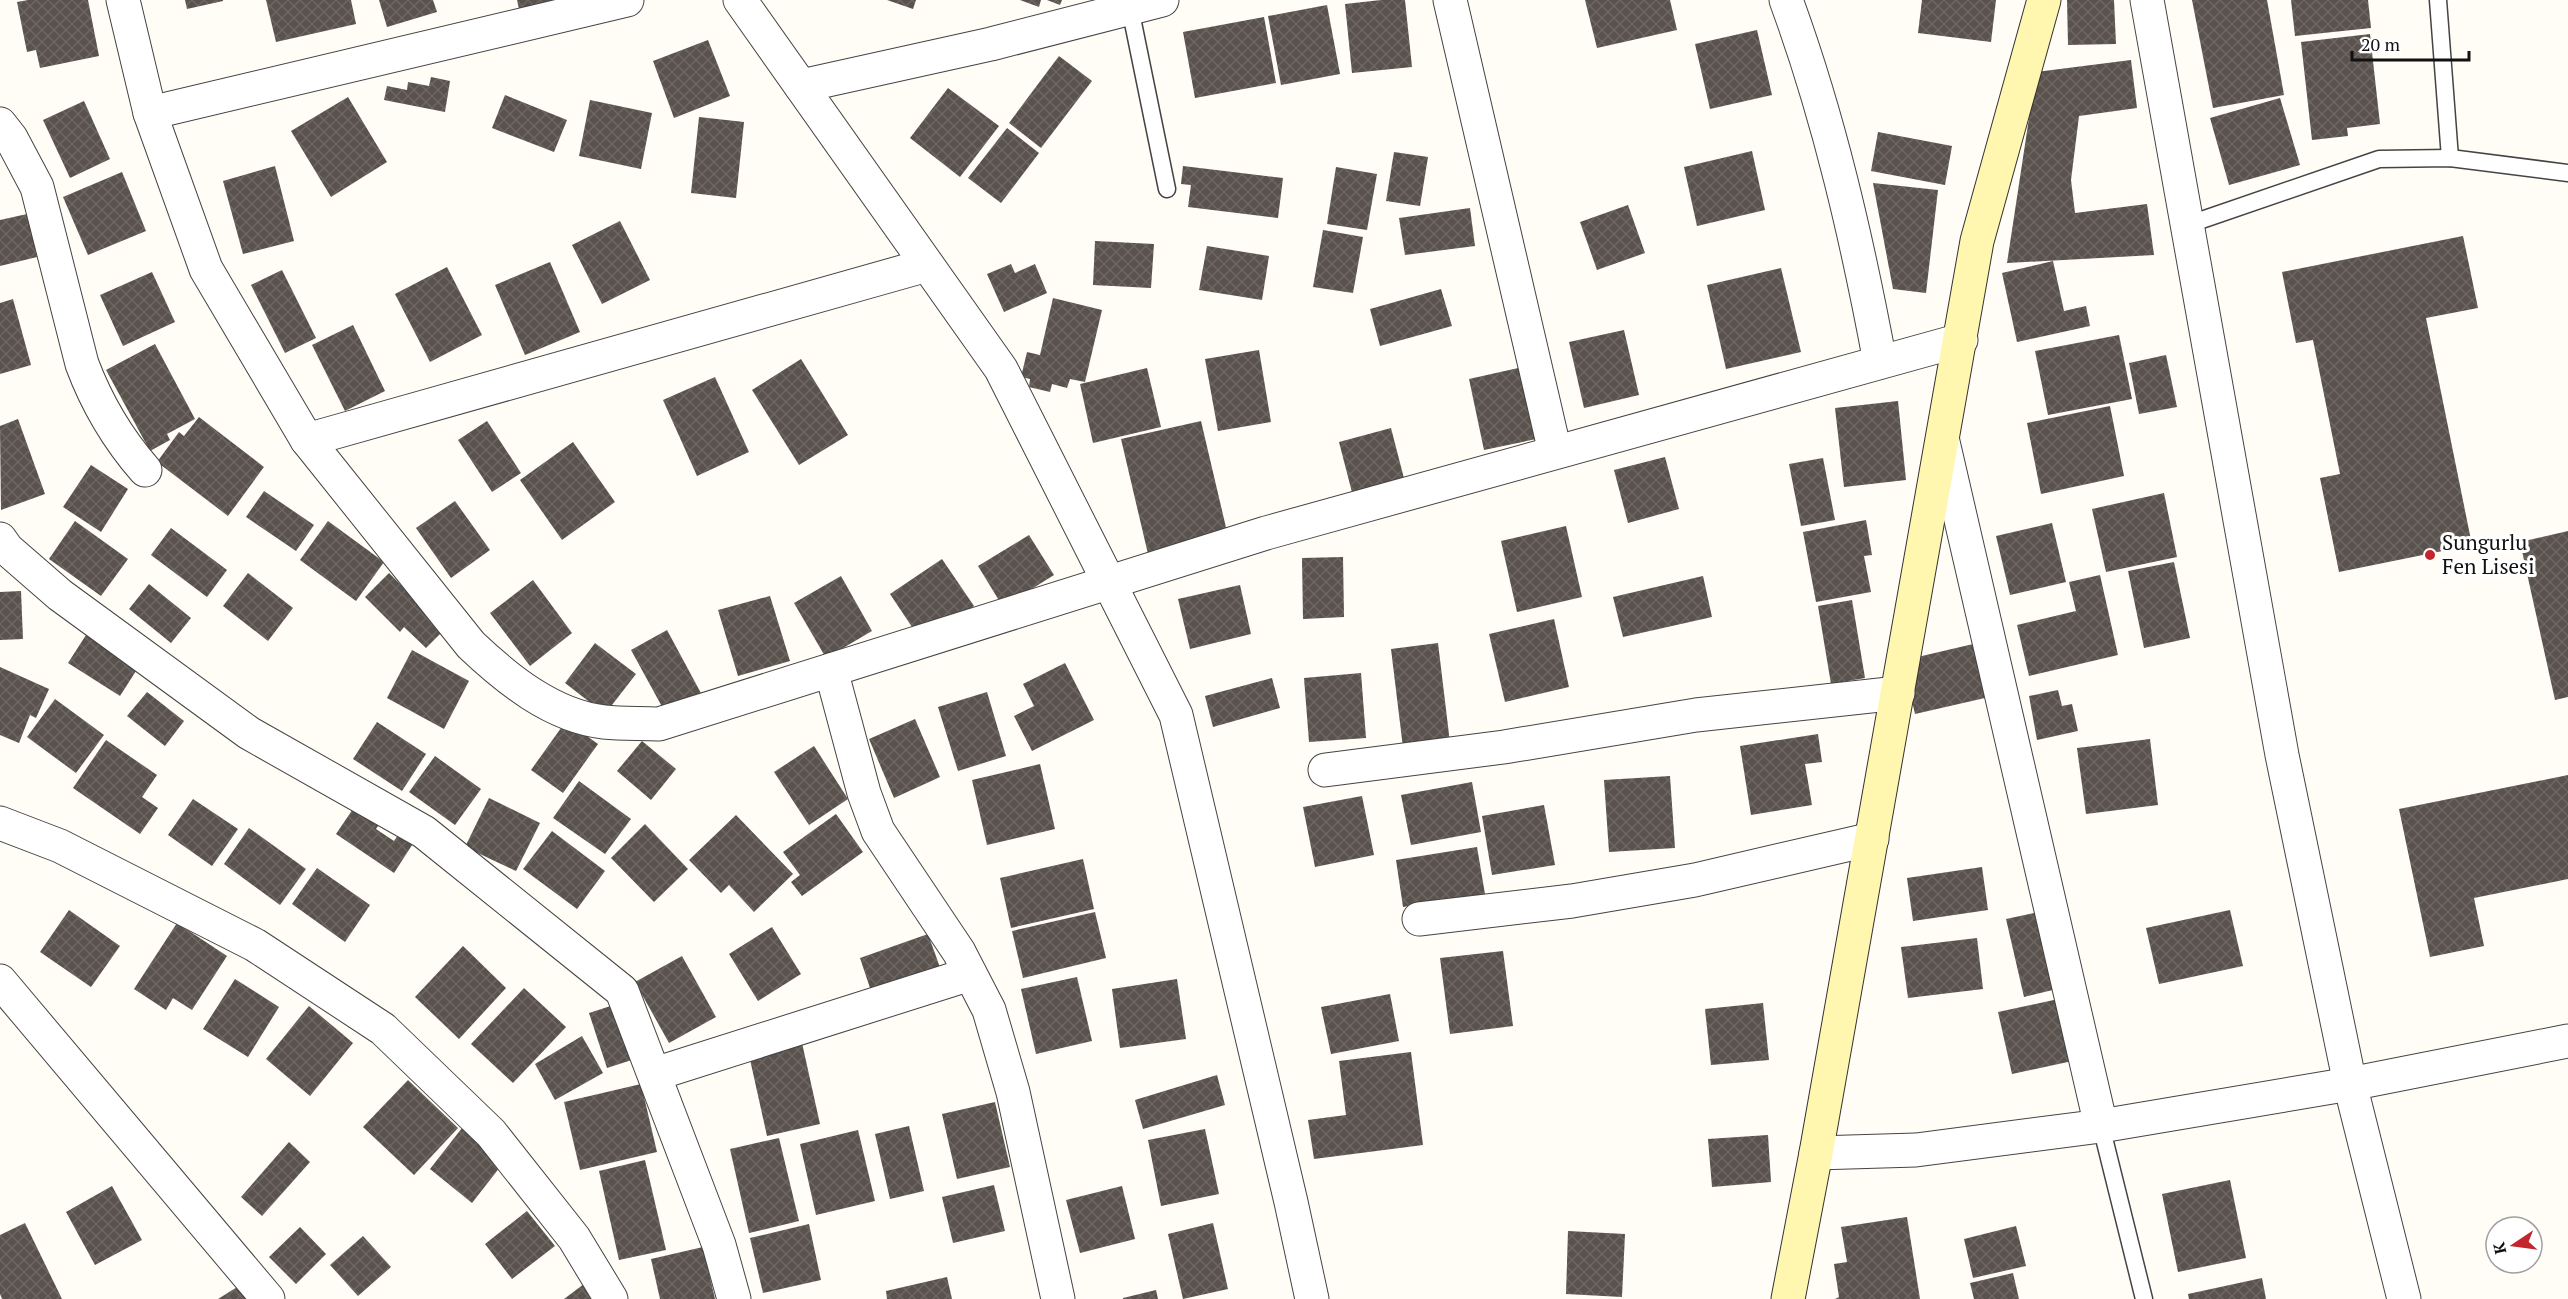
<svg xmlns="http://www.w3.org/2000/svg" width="2568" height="1299" font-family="'PT Serif',serif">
<defs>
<pattern id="building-cross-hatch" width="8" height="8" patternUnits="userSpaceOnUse" patternTransform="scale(1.5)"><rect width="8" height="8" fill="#5a524d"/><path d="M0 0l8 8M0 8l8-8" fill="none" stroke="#6d6662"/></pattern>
</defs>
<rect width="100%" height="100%" fill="#fffdf5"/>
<g fill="url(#building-cross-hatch)">
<path d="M28,0H88L99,56L40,68L36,50L27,52L17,2Z"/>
<path d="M185,0H223V1L187,9Z"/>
<path d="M266,0H351L356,24L276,42Z"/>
<path d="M379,0H433L437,12L387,27Z"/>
<path d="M517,0H556L521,18Z"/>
<path d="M887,0H916L913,9Z"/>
<path d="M1020,0H1041L1039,7Z"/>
<path d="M1047,0H1062L1060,5Z"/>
<path d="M1381,0H1405L1412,67L1352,73L1345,4Z"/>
<path d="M1585,0H1670L1677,30L1597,48Z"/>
<path d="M1922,0H1996L1991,42L1918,33Z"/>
<path d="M2067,0H2114L2116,44L2068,45Z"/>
<path d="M2192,0H2267L2284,95L2213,108Z"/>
<path d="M2291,0H2368L2371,28L2295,36Z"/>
<path d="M1327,5L1340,74L1281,85L1268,16Z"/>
<path d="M1264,17L1276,83L1195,98L1183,32Z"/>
<path d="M1757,30L1772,95L1710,109L1695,44Z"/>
<path d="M2370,34L2380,124L2347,128L2348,136L2312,140L2301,42Z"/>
<path d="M708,40L730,96L674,118L653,61Z"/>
<path d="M1059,56L1092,81L1041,148L1009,123Z"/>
<path d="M2131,60L2137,108L2079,116L2071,180L2075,213L2147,204L2154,255L2007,263L2036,72Z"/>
<path d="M431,77L450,81L445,112L384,100L387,86L407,90L408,82L429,86Z"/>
<path d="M948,88L999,126L960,177L910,138Z"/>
<path d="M505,95L567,120L554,152L492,128Z"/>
<path d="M348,97L387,162L331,197L291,131Z"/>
<path d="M2280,98L2300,165L2229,185L2210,118Z"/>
<path d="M590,100L652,113L641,169L579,156Z"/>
<path d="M84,101L110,159L70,178L43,120Z"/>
<path d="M699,117L744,122L736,198L691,193Z"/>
<path d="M1007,128L1039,153L1001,203L968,178Z"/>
<path d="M1878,132L1952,146L1945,185L1871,171Z"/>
<path d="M1752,151L1765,210L1697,226L1684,167Z"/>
<path d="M1394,152L1428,157L1420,206L1386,201Z"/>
<path d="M275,166L294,241L243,254L223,181Z"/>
<path d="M1183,166L1283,178L1278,218L1188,207L1191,185L1181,184Z"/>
<path d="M1336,167L1377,174L1367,230L1327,224Z"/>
<path d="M122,172L146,231L88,255L63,197Z"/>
<path d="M1873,183L1938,190L1926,293L1893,289Z"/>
<path d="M1628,205L1645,253L1597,270L1580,222Z"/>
<path d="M1470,208L1475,246L1405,255L1399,218Z"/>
<path d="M27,214L37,257L0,266V220Z"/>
<path d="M620,221L650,280L602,304L572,245Z"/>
<path d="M1323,230L1363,237L1353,293L1313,287Z"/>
<path d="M2463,236L2478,308L2426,318L2472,545L2339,572L2320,478L2340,474L2313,340L2296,343L2282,272Z"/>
<path d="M1095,241L1154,244L1151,288L1093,285Z"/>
<path d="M1207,246L1269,256L1262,300L1199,290Z"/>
<path d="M2053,261L2064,311L2086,306L2090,326L2017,342L2002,273Z"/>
<path d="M550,262L580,332L525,355L495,285Z"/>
<path d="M1011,264L1015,273L1035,264L1047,293L1004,312L987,274Z"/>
<path d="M447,267L482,335L430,362L395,294Z"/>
<path d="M1781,268L1801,352L1726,369L1707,285Z"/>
<path d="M282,270L316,338L285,353L251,285Z"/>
<path d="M152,272L175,322L123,346L100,295Z"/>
<path d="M1441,289L1452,326L1380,346L1370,309Z"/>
<path d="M1053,298L1102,310L1085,382L1070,379L1067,388L1052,384L1050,392L1029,387L1030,379L1021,377L1027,352L1040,355Z"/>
<path d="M13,299L31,365L0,374V303Z"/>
<path d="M353,325L385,391L345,411L312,345Z"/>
<path d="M1624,330L1639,395L1584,408L1569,342Z"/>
<path d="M2119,335L2132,399L2048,415L2035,351Z"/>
<path d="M155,344L195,419L167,434L170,440L150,451L106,370Z"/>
<path d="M1259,350L1271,422L1218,431L1205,359Z"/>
<path d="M2166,355L2177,407L2139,414L2129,363Z"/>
<path d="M801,359L848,435L799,465L752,390Z"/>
<path d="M1531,365L1546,437L1484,450L1469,379Z"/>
<path d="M1147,368L1161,427L1093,443L1080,384Z"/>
<path d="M715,377L749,452L697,476L663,400Z"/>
<path d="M1898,401L1906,480L1844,487L1835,408Z"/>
<path d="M2110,406L2124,476L2041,494L2027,423Z"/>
<path d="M199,417L264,467L228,516L157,462L179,432L184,436Z"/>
<path d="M18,419L45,494L1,510L0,426Z"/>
<path d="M487,421L521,473L492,492L458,440Z"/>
<path d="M1201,421L1228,536L1148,554L1121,439Z"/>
<path d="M1391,428L1407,490L1355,504L1339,442Z"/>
<path d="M573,442L615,502L562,540L520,480Z"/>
<path d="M1665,457L1679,509L1628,523L1614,470Z"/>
<path d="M1823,458L1835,520L1801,526L1789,464Z"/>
<path d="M91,465L128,489L101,532L63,507Z"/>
<path d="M264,491L314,525L296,551L246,517Z"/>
<path d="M2164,493L2177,557L2106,572L2092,509Z"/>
<path d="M455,501L490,550L451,578L416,528Z"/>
<path d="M1866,520L1872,555L1864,556L1871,592L1816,602L1803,532Z"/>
<path d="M75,521L128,559L101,596L49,559Z"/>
<path d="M328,521L384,562L356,601L300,560Z"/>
<path d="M2052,523L2066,582L2010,595L1996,536Z"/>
<path d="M1566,526L1582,597L1517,612L1501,541Z"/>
<path d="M171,528L227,570L207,597L151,555Z"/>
<path d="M2568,531V697L2555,700L2520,542Z"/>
<path d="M1029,535L1054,575L1003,607L978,566Z"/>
<path d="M1343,557L1344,617L1303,619L1302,558Z"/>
<path d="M942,559L974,606L922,642L890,594Z"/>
<path d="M2174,562L2190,638L2144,648L2128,571Z"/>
<path d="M248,573L293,608L268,641L223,606Z"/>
<path d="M389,573L445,629L426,648L404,627L400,632L365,597Z"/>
<path d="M2100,575L2118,655L2029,676L2017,625L2076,611L2069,582Z"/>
<path d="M841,576L872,631L826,658L794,603Z"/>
<path d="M1703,576L1712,617L1623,637L1613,597Z"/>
<path d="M533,580L572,633L530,666L490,613Z"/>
<path d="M149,584L191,618L171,643L129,609Z"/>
<path d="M1240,585L1251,634L1190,649L1178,599Z"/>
<path d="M21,591L23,639L0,640V592Z"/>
<path d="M770,596L790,661L738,676L718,610Z"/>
<path d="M1852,600L1865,678L1831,684L1818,606Z"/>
<path d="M1554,619L1569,687L1505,702L1489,634Z"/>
<path d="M667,630L702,695L666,714L631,650Z"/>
<path d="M86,635L118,655L143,660L120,696L68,663Z"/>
<path d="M1986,641L1998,695L1915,714L1909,688L1915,686L1909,659Z"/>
<path d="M595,643L636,674L605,714L565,683Z"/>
<path d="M1438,643L1451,751L1404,756L1391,649Z"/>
<path d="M412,650L469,681L444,729L387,698Z"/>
<path d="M1065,663L1094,720L1032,751L1014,716L1034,706L1023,684Z"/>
<path d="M0,667L49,689L36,718L30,715L19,743L0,735Z"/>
<path d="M1361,673L1366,738L1309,742L1304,678Z"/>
<path d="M1272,678L1280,708L1213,727L1205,696Z"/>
<path d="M2058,690L2062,706L2072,704L2078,731L2037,740L2029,696Z"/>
<path d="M147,692L184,721L165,746L127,716Z"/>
<path d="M987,692L1006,756L958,771L938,707Z"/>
<path d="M55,699L104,735L76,773L27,737Z"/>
<path d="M915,719L940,777L894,798L869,739Z"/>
<path d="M566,721L598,744L563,793L531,770Z"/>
<path d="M377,722L426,754L402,791L353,759Z"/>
<path d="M1818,734L1822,762L1805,764L1812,805L1751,815L1740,746Z"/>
<path d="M2150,739L2158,805L2086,814L2077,748Z"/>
<path d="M106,740L157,775L142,797L158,808L140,834L73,788Z"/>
<path d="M642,741L676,769L651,800L617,771Z"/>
<path d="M814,746L848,799L809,825L774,772Z"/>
<path d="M435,756L481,789L455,825L409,792Z"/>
<path d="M1040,764L1055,829L987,845L972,780Z"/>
<path d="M2568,775V879L2474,898L2484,946L2430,957L2399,809Z"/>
<path d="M1670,776L1675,848L1609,852L1604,780Z"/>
<path d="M579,781L631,819L605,854L553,818Z"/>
<path d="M1472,782L1481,832L1411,845L1401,795Z"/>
<path d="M1362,796L1374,855L1315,867L1303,807Z"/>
<path d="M489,798L540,823L516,871L465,847Z"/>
<path d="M193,799L238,829L212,866L168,835Z"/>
<path d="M359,800L384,817L376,829L394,841L400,832L414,842L394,873L336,834Z"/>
<path d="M1544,805L1555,865L1492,875L1482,816Z"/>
<path d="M836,814L863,852L802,896L791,882L800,875L783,852Z"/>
<path d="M736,815L793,874L754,912L729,885L721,893L689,860Z"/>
<path d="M645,824L688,869L654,902L611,858Z"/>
<path d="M249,828L306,869L280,905L224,864Z"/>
<path d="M552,831L605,871L577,909L523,869Z"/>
<path d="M1477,847L1485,894L1403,907L1396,860Z"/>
<path d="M1083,859L1094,909L1011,928L1000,878Z"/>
<path d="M1982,867L1988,910L1913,921L1907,878Z"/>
<path d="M317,868L370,905L345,942L292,904Z"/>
<path d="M69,910L120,946L91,987L40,952Z"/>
<path d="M2230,910L2243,966L2159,984L2146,928Z"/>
<path d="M2043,911L2061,988L2024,997L2006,919Z"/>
<path d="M1095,912L1106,958L1023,978L1012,931Z"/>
<path d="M177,923L227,956L192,1010L173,998L166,1010L134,989Z"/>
<path d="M772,927L801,974L758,1001L729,954Z"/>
<path d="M928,934L942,973L873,997L860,958Z"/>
<path d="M1977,938L1983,989L1908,998L1901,947Z"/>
<path d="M463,946L506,988L459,1039L415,997Z"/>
<path d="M1503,951L1513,1026L1450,1034L1440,958Z"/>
<path d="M682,956L716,1017L669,1043L635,982Z"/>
<path d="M1077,977L1092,1041L1036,1054L1021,989Z"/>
<path d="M235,979L279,1007L248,1057L203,1029Z"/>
<path d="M1177,979L1186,1039L1120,1048L1112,989Z"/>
<path d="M524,988L566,1027L513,1083L471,1044Z"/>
<path d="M1390,994L1399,1041L1331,1054L1321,1007Z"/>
<path d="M2063,998L2077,1060L2012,1074L1998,1012Z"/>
<path d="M623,1002L641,1057L607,1068L589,1013Z"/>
<path d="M1763,1003L1769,1060L1711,1065L1705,1009Z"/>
<path d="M309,1006L353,1043L310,1096L266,1059Z"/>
<path d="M582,1036L603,1073L555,1100L535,1064Z"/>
<path d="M802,1043L820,1124L767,1136L749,1055Z"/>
<path d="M1411,1052L1423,1145L1314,1159L1308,1120L1346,1115L1339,1061Z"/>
<path d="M1217,1075L1225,1105L1143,1129L1135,1100Z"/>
<path d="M408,1080L458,1128L414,1175L363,1127Z"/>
<path d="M641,1084L657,1152L580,1170L564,1102Z"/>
<path d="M995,1102L1010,1167L957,1179L942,1114Z"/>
<path d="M909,1126L924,1191L890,1199L875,1134Z"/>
<path d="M462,1128L504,1162L472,1203L430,1169Z"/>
<path d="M1205,1129L1219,1194L1161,1206L1148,1140Z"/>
<path d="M858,1130L875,1201L816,1215L800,1144Z"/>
<path d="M1768,1135L1771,1182L1712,1187L1708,1139Z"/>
<path d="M779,1138L799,1221L749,1233L730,1149Z"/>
<path d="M289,1142L310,1162L262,1216L241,1197Z"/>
<path d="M645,1160L666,1250L619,1260L599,1171Z"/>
<path d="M2230,1180L2246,1258L2178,1272L2162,1194Z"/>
<path d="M994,1185L1005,1231L953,1243L942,1197Z"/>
<path d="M112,1186L142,1240L95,1265L66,1212Z"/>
<path d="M1122,1186L1135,1239L1080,1253L1066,1200Z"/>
<path d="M527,1211L555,1246L512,1279L485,1244Z"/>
<path d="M1907,1217L1920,1299H1835L1839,1297L1834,1264L1847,1262L1841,1227Z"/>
<path d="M25,1223L62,1299H2L0,1294V1235Z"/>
<path d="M1213,1223L1228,1289L1183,1299L1168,1234Z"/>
<path d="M809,1224L821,1280L763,1293L750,1238Z"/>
<path d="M2016,1226L2026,1266L1973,1278L1964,1239Z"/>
<path d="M300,1227L326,1254L296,1284L269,1257Z"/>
<path d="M1568,1231L1625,1234L1622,1297L1566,1294Z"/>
<path d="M363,1236L391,1267L358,1296L330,1265Z"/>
<path d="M703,1247L715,1299H660L651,1259Z"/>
<path d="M2013,1273L2019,1299H1974L1970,1283Z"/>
<path d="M947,1277L952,1299H887L886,1291Z"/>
<path d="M2262,1278L2266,1299H2189L2188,1294Z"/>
<path d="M250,1279L262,1299H218Z"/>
<path d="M584,1284L595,1299H564Z"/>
<path d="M1156,1290L1158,1299H1123V1298Z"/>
</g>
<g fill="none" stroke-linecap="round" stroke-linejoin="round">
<g stroke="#444" stroke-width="19">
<g id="service">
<path d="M2438,0L2450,158"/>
<path d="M1130,8L1167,189"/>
<path d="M2187,225L2379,159L2450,158L2568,173"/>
<path d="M2101,1126L2144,1299"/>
</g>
</g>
<g stroke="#444" stroke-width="35">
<g id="minor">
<path d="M123,0L150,113L206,269L307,440L471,645C507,679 552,716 604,722C622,724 641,723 659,724L1266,533L1961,340"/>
<path d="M740,0L1001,369L1176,715L1291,1202L1312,1299"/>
<path d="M1450,0L1555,452"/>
<path d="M1786,0C1829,117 1857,239 1880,362"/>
<path d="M801,86L991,44L1162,0"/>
<path d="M150,113L627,0"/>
<path d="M0,124L11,138L37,187L82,364C97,404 117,438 145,470"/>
<path d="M307,440L927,265"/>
<path d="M1943,442L2101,1126"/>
<path d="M0,539L7,549L60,595L249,733L424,832L622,991L719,1245L734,1299"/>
<path d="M831,670L864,793L878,831L959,952L989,1010L1013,1092L1058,1299"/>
<path d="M1325,770L1504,747L1696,715L1898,693"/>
<path d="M0,823L60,846L255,945L383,1029L491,1133L574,1238L611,1299"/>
<path d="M1419,919L1572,901L1695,880L1872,839"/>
<path d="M0,981L268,1299"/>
<path d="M655,1074L970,974"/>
</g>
</g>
<g stroke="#444" stroke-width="35">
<g id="tertiary">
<path d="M2147,0L2282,755L2350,1084L2404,1299"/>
<path d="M1816,1153L1916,1150L2101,1126L2350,1084L2568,1041"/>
</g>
</g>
<g stroke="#333" stroke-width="35">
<path id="secondary" d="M1788,1299L1816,1153L1977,241L2044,0"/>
</g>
<use href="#service" stroke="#fff" stroke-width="16"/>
<use href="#minor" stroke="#fff" stroke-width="33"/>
<use href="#tertiary" stroke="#fff" stroke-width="33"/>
<use href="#secondary" stroke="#fff6b0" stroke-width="33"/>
</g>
<circle fill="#c4262e" stroke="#fff" stroke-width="2" cx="2430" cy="555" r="6"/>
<g text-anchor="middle" stroke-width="6" stroke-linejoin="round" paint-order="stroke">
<g font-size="21" fill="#111" stroke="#fff" text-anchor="start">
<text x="2442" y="550">Sungurlu<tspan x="2442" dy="24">Fen Lisesi</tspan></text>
</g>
</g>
<g transform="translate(2514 1245) rotate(257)"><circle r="28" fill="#ffffff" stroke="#a0a0a0" stroke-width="1.5"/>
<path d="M0-4.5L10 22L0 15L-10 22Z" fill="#c4262e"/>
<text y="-9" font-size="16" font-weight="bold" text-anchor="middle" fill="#111111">K</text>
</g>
<path d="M2352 51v9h117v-9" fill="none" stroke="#111111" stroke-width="3"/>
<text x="2361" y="51" font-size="18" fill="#111111" stroke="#ffffff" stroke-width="4.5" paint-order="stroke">20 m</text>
</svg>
